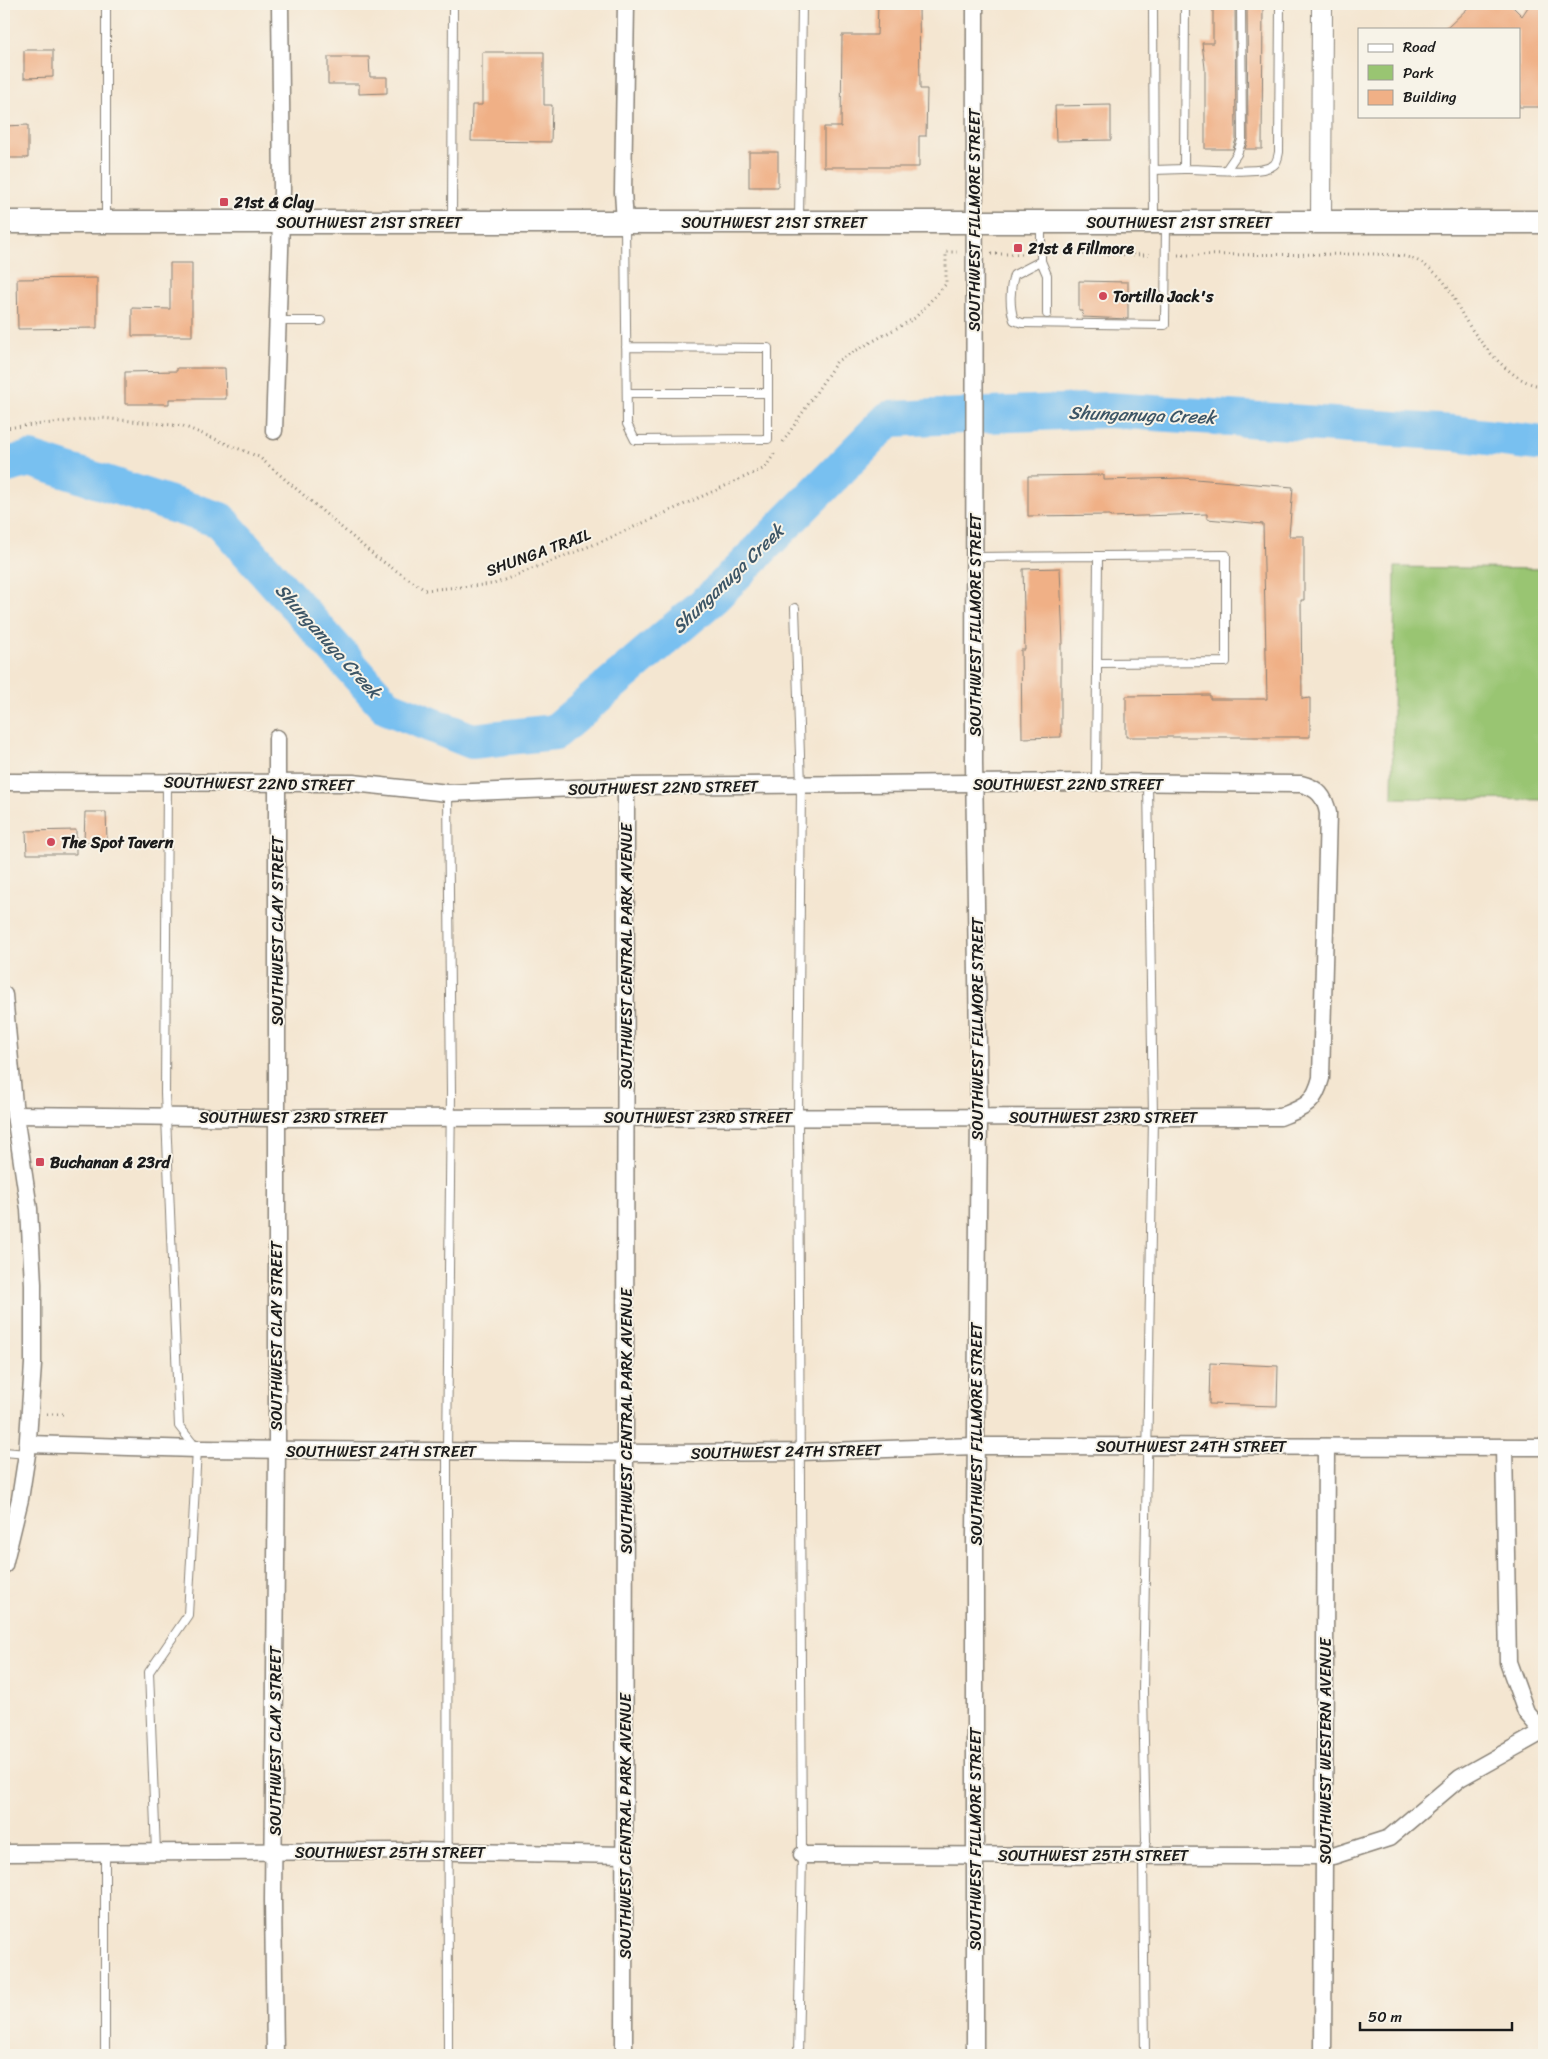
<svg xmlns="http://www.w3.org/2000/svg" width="1548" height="2059" font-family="Sriracha,sans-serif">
<rect width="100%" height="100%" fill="#f7f3e8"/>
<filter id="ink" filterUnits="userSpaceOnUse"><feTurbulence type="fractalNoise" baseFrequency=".02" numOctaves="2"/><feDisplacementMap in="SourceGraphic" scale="10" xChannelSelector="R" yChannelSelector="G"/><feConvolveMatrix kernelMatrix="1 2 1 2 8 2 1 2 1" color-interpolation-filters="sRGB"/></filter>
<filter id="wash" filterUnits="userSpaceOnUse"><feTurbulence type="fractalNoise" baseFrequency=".0096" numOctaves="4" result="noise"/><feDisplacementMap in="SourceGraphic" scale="20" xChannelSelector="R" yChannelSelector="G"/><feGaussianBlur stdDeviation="1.12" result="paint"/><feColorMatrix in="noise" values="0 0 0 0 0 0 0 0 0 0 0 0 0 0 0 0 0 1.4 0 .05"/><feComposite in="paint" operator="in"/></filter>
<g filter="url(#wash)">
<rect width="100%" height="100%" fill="#f4e6d1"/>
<path fill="#99c572" stroke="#5a7047" d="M1395,567L1544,569V800L1392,798Z"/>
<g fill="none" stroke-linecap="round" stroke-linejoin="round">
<path stroke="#78c0f0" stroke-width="36" d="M4,466L30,459L220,520L387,707L472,741L555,732L713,597L889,419L1109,410L1454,433L1544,444"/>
</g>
<g id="blocks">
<g fill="#f0b086">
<path d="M878,4H919L920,89H927L926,136H919V167H824V127H841L842,35H877Z"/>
<path d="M1213,4H1235L1236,139L1233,149H1205V68L1202,43H1213Z"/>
<path d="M1247,4H1263L1262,149H1245L1248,140Z"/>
<path d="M1472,4H1510L1522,16L1530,4H1544V107H1519V29H1446Z"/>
<path d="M24,50H53V77L24,78Z"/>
<path d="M482,52H544V105H552L551,142L471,141L472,105H482Z"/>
<path d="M328,57H369L370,77H387V93L359,94V84H328Z"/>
<path d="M1111,105V140L1056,141L1055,106Z"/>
<path d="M28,125V158H4V126Z"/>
<rect x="749" y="152" width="29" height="35"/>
<path d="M170,263H192V336H132V308L170,309Z"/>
<path d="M97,278V328L18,329L17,279Z"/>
<path d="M1079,281L1128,282V319L1082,317L1083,311H1079Z"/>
<path d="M177,368H225L226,399H169V404H125V372L177,371Z"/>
<path d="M1104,475V480L1183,478L1293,487L1289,536H1304V600H1301L1302,699L1310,698V737H1126V696L1210,695V699H1267L1263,524L1207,519V514L1110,517V515L1028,516V476Z"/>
<path d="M1060,568L1063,644H1061V737L1022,738L1021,650H1025L1023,569Z"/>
<path d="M85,812H106L107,841L84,842Z"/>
<path d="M76,830V854H27L26,831Z"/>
<path d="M1210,1363L1278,1366L1277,1406L1209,1404Z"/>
</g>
</g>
</g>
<g filter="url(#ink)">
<use href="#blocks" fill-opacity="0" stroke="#888176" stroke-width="1"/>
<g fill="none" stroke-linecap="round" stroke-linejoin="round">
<g stroke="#888176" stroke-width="10">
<g id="service">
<path d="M1153,4L1154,220"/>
<path d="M1185,4L1184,169C1203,168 1258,175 1272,166C1277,164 1278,157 1279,152L1280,4"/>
<path d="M1154,170L1184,169"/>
<path d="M1226,170L1237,154L1242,140L1241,4"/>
<path d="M106,219V4"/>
<path d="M799,219L802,4"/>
<path d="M452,220L453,4"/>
<path d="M1041,224V261L1047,275V314"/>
<path d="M625,225L627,424L635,440L768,439V348L626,347"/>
<path d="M1041,261L1014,275C1010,288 1009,306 1014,320L1022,323L1165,325L1166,223"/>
<path d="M278,321H321"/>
<path d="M627,393H768"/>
<path d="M976,557L1098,556L1096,782"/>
<path d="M795,608L801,785L798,1117L802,1855L798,2055"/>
<path d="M1097,663L1226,662V555L1098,556"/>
<path d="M448,793L451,1093L447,1451L448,2055"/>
<path d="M4,1452L27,1454"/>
<path d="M156,1852L149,1672L188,1615L197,1449L179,1426L165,1093L167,781"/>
<path d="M105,2055V1852"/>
<path d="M1145,2055L1143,1856L1146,1841L1143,1691L1153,1118L1148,783"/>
</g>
</g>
<g stroke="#888176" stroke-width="19">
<g id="minor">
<path d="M625,222L623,192L626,4"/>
<path d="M274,431L282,191L280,4"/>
<path d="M4,782L353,783L448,793L626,786L1096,782L1301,784C1318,788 1325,797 1328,813L1321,1078C1314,1105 1305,1107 1280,1117L275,1118L15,1115"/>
<path d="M4,995L15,1115L29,1209L33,1284V1364L27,1454L20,1499L4,1565"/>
<path d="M28,1444L197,1449L649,1453L799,1452L975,1446L1544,1447"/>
<path d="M1504,1447L1508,1662L1526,1712L1543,1732"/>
<path d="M4,1853L414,1851L625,1855"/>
<path d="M802,1855L1333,1856L1389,1838L1460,1778L1544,1731"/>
<path d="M275,2055L273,1901L277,1450V738"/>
<path d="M624,2055L626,786"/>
<path d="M975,2055V1536L979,1116L974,762L975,4"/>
<path d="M1323,2055L1326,1447"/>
</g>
</g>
<g stroke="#888176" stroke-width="22">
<path id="tertiary" d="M1321,222L1322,4"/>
</g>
<g stroke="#888176" stroke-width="25">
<path id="secondary" d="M4,222H1544"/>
</g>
<g stroke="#888176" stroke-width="3" stroke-dasharray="1 4" stroke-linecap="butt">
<path d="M991,254H1022"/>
<path d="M1053,254L1152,255"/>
<path d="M1178,255L1373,254C1387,255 1405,254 1418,261C1428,267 1437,273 1444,282C1452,292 1457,305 1463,316C1478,341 1513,386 1544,386"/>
<path d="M4,428L101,418L183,426L259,457L376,557L425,590L494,584L605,540L765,468L776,451"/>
<path d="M783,442L837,361L915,318L946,284V252H957"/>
<path d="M4,1414H13"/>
<path d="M47,1414H63"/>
</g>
<use href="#service" stroke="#fff" stroke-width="8"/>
<use href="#minor" stroke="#fff" stroke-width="16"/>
<use href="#tertiary" stroke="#fff" stroke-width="20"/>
<use href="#secondary" stroke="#fff" stroke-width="22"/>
</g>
</g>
<g fill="#d1495b" stroke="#f7f3e8" stroke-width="2">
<rect x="219" y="197" width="10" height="10" rx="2.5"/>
<rect x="1013" y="243" width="10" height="10" rx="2.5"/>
<circle cx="1103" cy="296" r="5"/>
<circle cx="51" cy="842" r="5"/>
<rect x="35" y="1157" width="10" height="10" rx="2.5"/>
</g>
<g text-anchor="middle" stroke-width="4" stroke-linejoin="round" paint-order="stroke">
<g font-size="16" font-weight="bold" fill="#1c1c1c" stroke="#f7f3e8" text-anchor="start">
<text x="234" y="208">21st &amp; Clay</text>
<text x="1028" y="254">21st &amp; Fillmore</text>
<text x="1113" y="302">Tortilla Jack's</text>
<text x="61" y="848">The Spot Tavern</text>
<text x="50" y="1168">Buchanan &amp; 23rd</text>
</g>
<g font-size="16" fill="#1c1c1c" stroke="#f7f3e8">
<text transform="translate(974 220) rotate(-90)" y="6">SOUTHWEST FILLMORE STREET</text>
<text x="369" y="228">SOUTHWEST 21ST STREET</text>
<text x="774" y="228">SOUTHWEST 21ST STREET</text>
<text x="1179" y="228">SOUTHWEST 21ST STREET</text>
<text transform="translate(538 552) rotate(-20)" y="6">SHUNGA TRAIL</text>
<text transform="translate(975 625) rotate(-90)" y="6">SOUTHWEST FILLMORE STREET</text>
<text transform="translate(259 783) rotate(1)" y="6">SOUTHWEST 22ND STREET</text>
<text x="1068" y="790">SOUTHWEST 22ND STREET</text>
<text transform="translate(663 787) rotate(-1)" y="6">SOUTHWEST 22ND STREET</text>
<text transform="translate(277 931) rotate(-90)" y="6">SOUTHWEST CLAY STREET</text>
<text transform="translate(626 956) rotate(-90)" y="6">SOUTHWEST CENTRAL PARK AVENUE</text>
<text transform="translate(977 1029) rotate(-90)" y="6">SOUTHWEST FILLMORE STREET</text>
<text x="293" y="1123">SOUTHWEST 23RD STREET</text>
<text x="698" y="1123">SOUTHWEST 23RD STREET</text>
<text x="1103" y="1123">SOUTHWEST 23RD STREET</text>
<text transform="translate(276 1336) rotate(-90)" y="6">SOUTHWEST CLAY STREET</text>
<text transform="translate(626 1421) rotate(-90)" y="6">SOUTHWEST CENTRAL PARK AVENUE</text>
<text transform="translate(976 1434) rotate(-90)" y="6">SOUTHWEST FILLMORE STREET</text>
<text x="1191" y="1452">SOUTHWEST 24TH STREET</text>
<text x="381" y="1457">SOUTHWEST 24TH STREET</text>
<text transform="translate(786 1451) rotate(-1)" y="6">SOUTHWEST 24TH STREET</text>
<text transform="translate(275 1741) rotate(-90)" y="6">SOUTHWEST CLAY STREET</text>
<text transform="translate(1325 1751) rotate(-90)" y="6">SOUTHWEST WESTERN AVENUE</text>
<text transform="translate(625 1826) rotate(-90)" y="6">SOUTHWEST CENTRAL PARK AVENUE</text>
<text transform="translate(975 1839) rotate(-90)" y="6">SOUTHWEST FILLMORE STREET</text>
<text x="390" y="1858">SOUTHWEST 25TH STREET</text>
<text x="1093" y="1861">SOUTHWEST 25TH STREET</text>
</g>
<g font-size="18" font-style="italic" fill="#3c5566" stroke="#f7f3e8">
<text transform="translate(1142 415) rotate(2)" y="6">Shunganuga Creek</text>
<text transform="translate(728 579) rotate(-44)" y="6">Shunganuga Creek</text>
<text transform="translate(328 641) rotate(48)" y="6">Shunganuga Creek</text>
</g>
</g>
<rect width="1548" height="2059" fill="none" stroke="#f7f3e8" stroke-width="20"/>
<rect x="1358" y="28" width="162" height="90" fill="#f7f3e8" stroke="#9f9d96"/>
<rect x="1368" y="44" width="25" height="8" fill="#ffffff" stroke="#9f9d96"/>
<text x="1403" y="52" font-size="15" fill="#1c1c1c">Road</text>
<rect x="1368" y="65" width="25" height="15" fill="#99c572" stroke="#9f9d96"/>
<text x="1403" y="78" font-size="15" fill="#1c1c1c">Park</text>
<rect x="1368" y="90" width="25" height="15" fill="#f0b086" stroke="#9f9d96"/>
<text x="1403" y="102" font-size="15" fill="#1c1c1c">Building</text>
<path d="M1360 2022v8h152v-8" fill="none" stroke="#1c1c1c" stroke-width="2.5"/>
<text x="1368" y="2022" font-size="15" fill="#1c1c1c" stroke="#f7f3e8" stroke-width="4" paint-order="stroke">50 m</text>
</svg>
